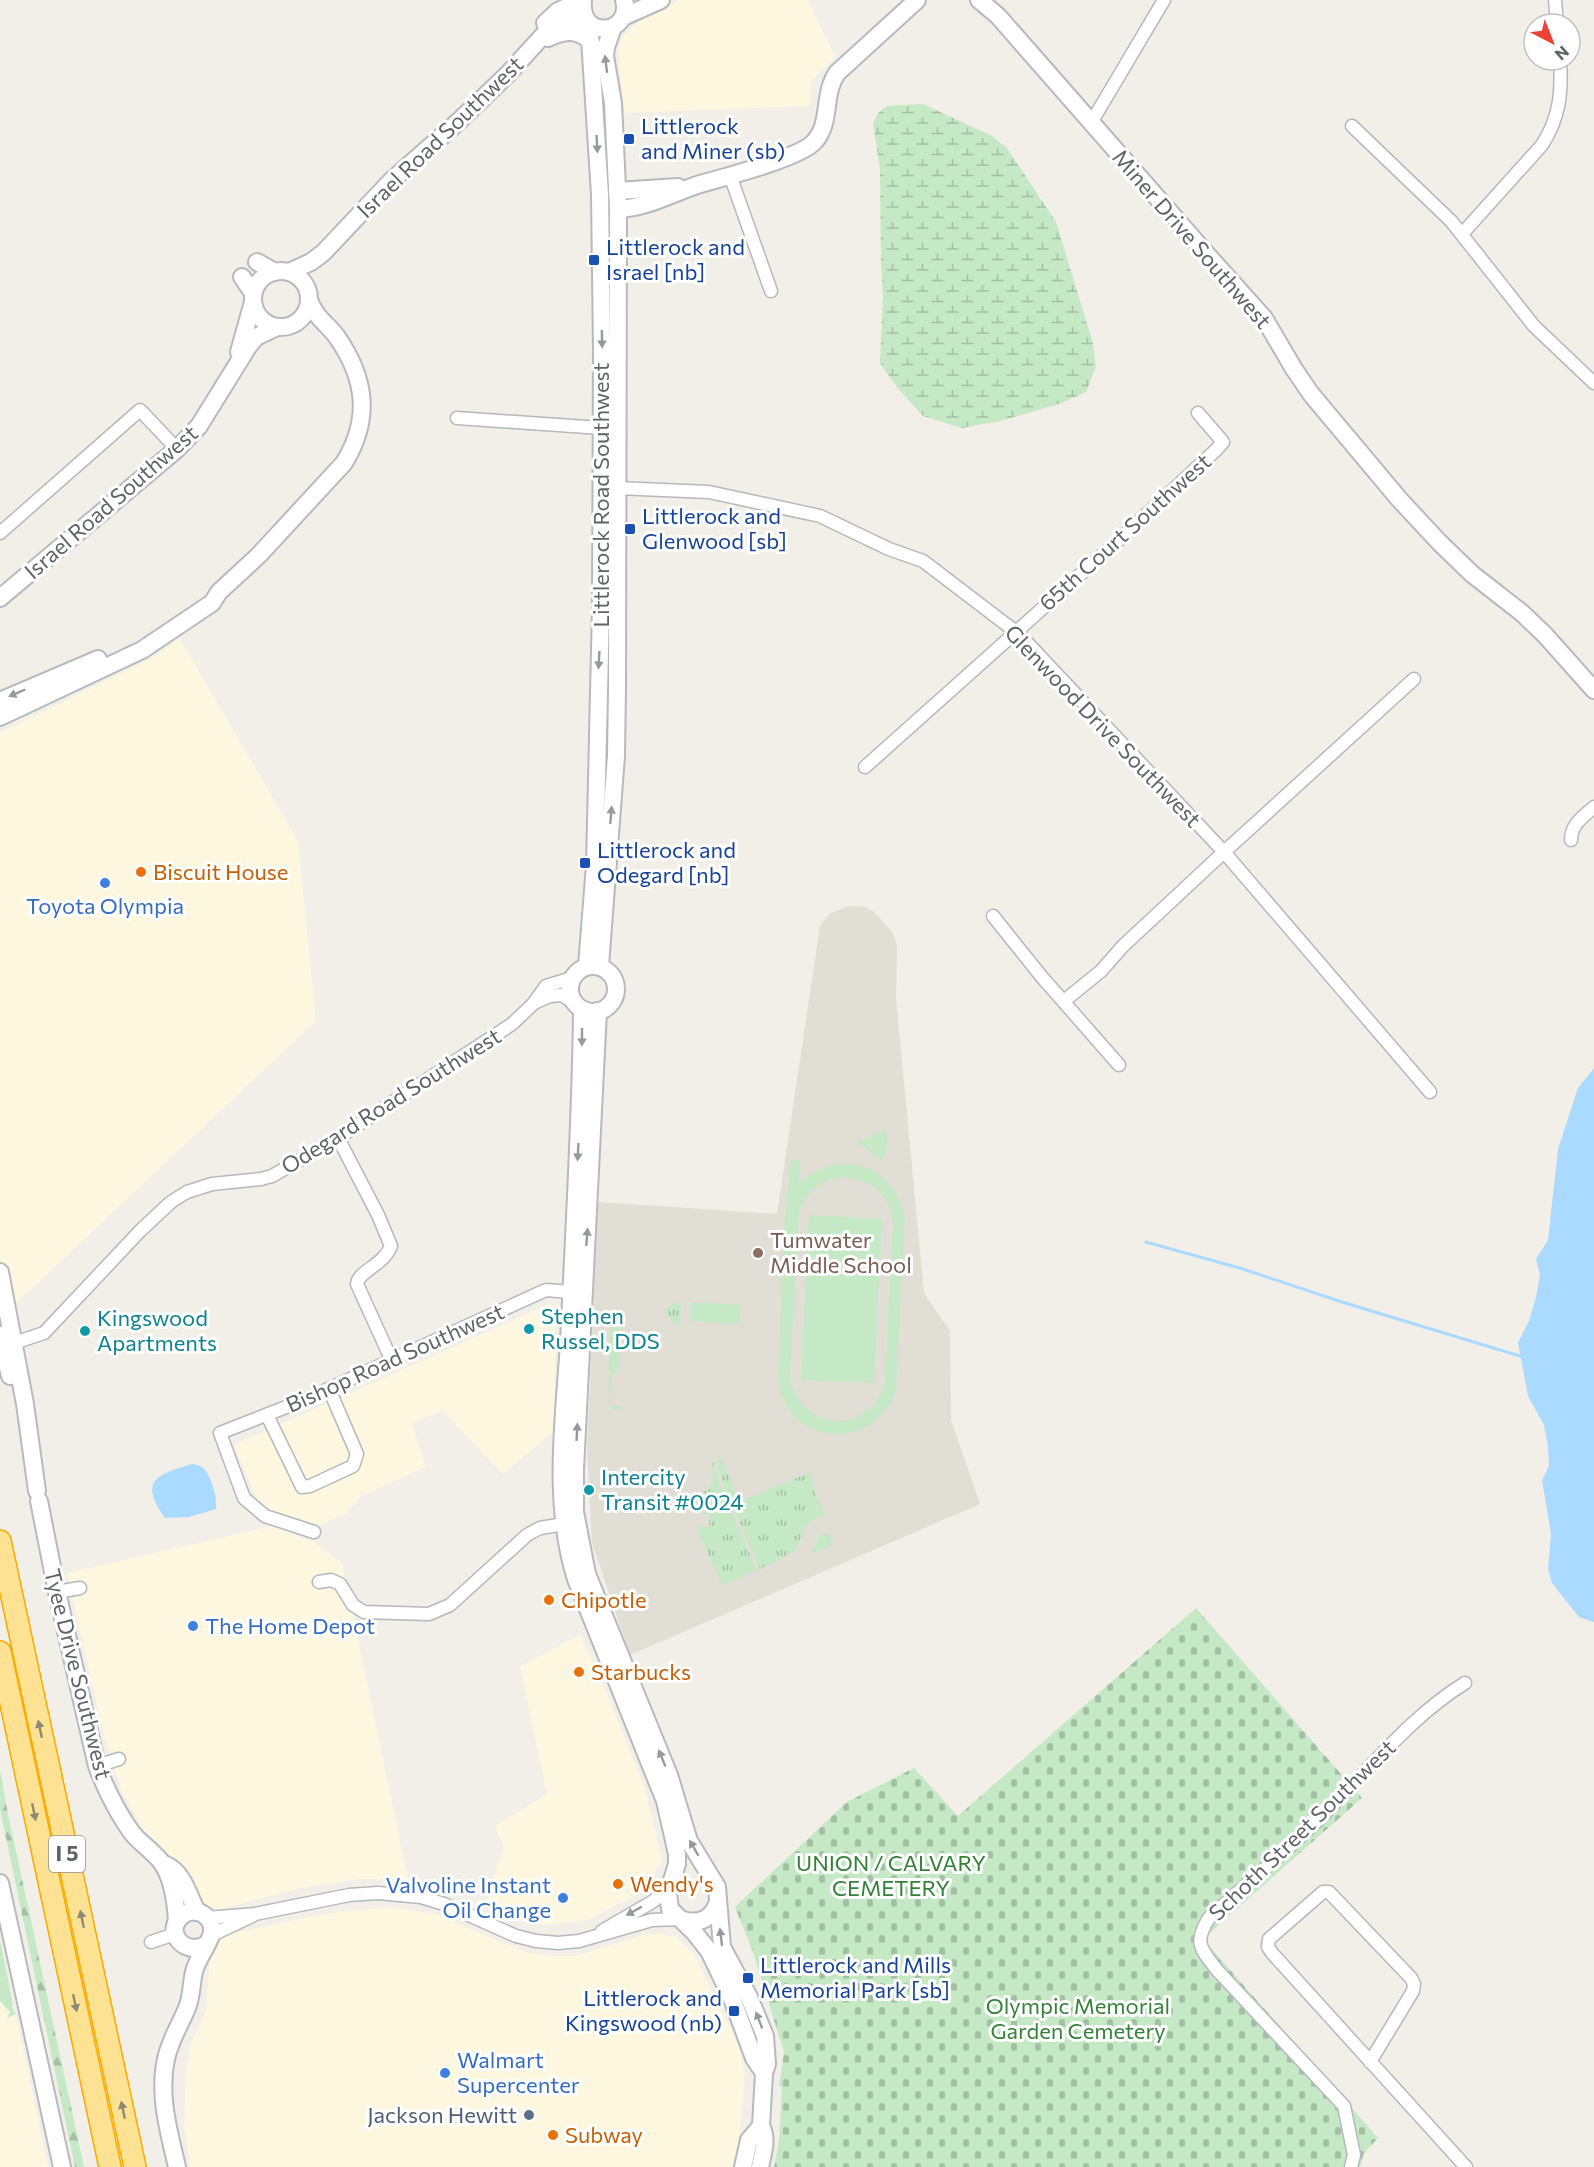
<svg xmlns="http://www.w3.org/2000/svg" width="1594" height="2167" font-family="Commissioner,sans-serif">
<defs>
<pattern id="grass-tufts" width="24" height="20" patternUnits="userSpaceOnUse" patternTransform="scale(1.5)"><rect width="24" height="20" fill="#c5e8c5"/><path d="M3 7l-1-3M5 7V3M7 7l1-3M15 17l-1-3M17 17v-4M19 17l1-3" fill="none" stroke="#a3c0a4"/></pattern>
<pattern id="forest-firs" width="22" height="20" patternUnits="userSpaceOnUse" patternTransform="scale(1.5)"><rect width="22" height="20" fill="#c5e8c5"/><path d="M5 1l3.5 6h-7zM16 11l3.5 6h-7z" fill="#a3c0a4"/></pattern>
<pattern id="wetland-marsh" width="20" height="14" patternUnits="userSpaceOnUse" patternTransform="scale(1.5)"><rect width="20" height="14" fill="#c5e8c5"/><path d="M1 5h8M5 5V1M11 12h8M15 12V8" fill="none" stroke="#a3c0a4"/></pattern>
<pattern id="cemetery-stones" width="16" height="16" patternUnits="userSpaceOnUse" patternTransform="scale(1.5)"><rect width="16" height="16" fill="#c5e8c5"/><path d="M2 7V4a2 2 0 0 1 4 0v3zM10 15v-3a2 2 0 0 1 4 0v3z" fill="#a3c0a4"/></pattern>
</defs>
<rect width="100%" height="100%" fill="#f1efe8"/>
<g fill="#fef7e0">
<path d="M679,0H808L835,57L811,82L810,106L624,113L619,61V48L622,37L638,22Z"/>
<path d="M180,639L298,841L316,1021L8,1311L0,1266V733L150,659Z"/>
<path d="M549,1304L556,1308L554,1431L503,1474L442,1410L412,1424L426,1467L361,1496L347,1513L319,1525L267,1510L255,1495L234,1445Z"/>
<path d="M272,1526L314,1542L342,1563L408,1879H359L302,1888L215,1910L202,1902L181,1867L143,1828L122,1792L104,1735L67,1573Z"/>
<path d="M580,1635L603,1684L645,1789L662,1861L642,1892L587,1920L543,1925L486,1902L504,1848L495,1826L547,1794L520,1666Z"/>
<path d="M388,1907L435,1914L528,1953L555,1956H575L646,1934H663L677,1937L694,1954L739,2047L743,2065L745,2076L739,2140L733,2167H190L184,2125L186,2070L191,2043L206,2011L211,1942L220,1936L323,1914Z"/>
<path d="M0,1940L13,2005L11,2006L12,2010H15L48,2167H0Z"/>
</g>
<path fill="#e1ded6" d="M848,906L865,907L874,912L893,933L897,946L896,998L924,1293L950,1331L951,1420L980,1504L630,1655L592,1543L587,1448L598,1202L777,1214L820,926L829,914Z"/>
<g fill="url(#grass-tufts)">
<path d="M673,1303H681L680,1326L676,1325L664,1311Z"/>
<path d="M721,1458L737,1497L730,1500L722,1481L716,1460Z"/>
<path d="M714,1462L719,1483L757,1570L722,1585L697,1528V1526L709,1527L710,1514L697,1513L698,1497C703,1492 710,1488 712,1482C714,1474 710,1468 714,1462Z"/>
<path d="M810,1472L816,1495L826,1515L813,1520L807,1525L794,1552L760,1569L732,1505Z"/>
</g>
<path fill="url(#forest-firs)" d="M0,1770L8,1814L84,2167H75L0,1809Z"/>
<path fill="url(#wetland-marsh)" d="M923,104L992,136L1007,148L1056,222L1093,343L1096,367L1086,392L1059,404L1000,421L962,428L923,416L896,386L880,363L883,297L881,262L880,169L873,123L878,113L887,106Z"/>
<path fill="url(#cemetery-stones)" d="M1196,1608L1362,1798L1203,1939L1378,2138L1364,2153L1360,2167H774L779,2141L782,2087L779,2086L784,2052L753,1952L735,1907L847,1802L914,1768L958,1816Z"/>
<g fill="#c5e8c5" fill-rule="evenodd">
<path d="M884,1130C890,1141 887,1151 882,1161L862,1145L858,1144V1140L862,1141Z"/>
<path d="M800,1160L799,1184C838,1146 894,1164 905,1217L896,1391C871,1458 777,1443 778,1371L785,1217L791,1161ZM844,1177C871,1179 890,1195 893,1223L885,1382C870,1437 800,1433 790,1377L799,1212C807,1190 822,1179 844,1177Z"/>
<path d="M809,1215L882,1219L874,1383L801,1380Z"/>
<path d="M692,1302L741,1305L739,1324L690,1321Z"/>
<path d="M620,1323L617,1374H612L610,1405L622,1407V1410H613L609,1406V1330H612L613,1327Z"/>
<path d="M825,1533L831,1536L832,1545L814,1553L812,1552L819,1537Z"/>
<path d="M0,1940L13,2005L11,2006L16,2014L7,2018L10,2012L0,2001Z"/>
</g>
<g fill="#aadaff">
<path d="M1594,1068V1622H1593L1579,1617L1552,1583L1548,1569L1551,1534L1542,1480L1549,1466L1548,1446L1544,1425L1528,1396L1518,1343L1529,1321L1536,1297L1540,1275L1536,1259L1548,1240L1558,1149L1578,1088Z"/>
<path d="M192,1464C194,1464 200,1466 202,1467C211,1474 218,1499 216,1509L189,1517L165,1518C139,1480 156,1475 192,1464Z"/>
</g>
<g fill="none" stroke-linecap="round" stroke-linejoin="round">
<path stroke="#aadaff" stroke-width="3" d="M1146,1242L1243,1269L1342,1302L1523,1357"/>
<g stroke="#b5b8bc" stroke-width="15">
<g id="street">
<path d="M1555,0L1557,24"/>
<path d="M1091,123L1164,0"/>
<path d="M1352,126L1451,221L1534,326L1594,383"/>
<path d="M730,175L771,291"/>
<path d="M1462,234L1542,145C1560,117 1562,92 1560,60"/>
<path d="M457,418L601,428"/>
<path d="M617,488L709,492L820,516L889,549L923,561L1020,635L1224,852L1430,1092"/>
<path d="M0,533L140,410L177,449"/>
<path d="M865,767L1120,539L1217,449L1223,442L1198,413"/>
<path d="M1571,840C1571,824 1583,817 1594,807"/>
<path d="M993,916L1041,976L1119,1065"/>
<path d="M1064,1001L1101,971L1123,946L1224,852L1414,679"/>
<path d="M534,1003L550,996L561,995L574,1002"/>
<path d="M338,1138L378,1215L391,1246C383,1266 358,1271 357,1284L392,1361"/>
<path d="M8,1345L44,1333L140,1231L171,1202L187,1192L212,1184L261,1179L272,1176L338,1138L512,1024L533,1004L546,986L572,978"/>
<path d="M267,1415L302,1487L310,1486L353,1466L357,1454L329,1389"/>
<path d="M314,1532L265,1516L244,1498L220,1433L304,1400L546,1290L571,1292"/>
<path d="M319,1582L331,1580L340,1584L353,1605L364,1612L429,1614L450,1605L527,1535L540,1528L564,1524"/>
<path d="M57,1592L80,1588"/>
<path d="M97,1766L119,1759"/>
<path d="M208,1918L255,1914L349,1895L378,1893L421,1897L444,1904L516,1936L536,1941L558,1943L579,1941L652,1920L680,1919"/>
<path d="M602,1931L652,1902L669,1889"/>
<path d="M212,1935L252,1916"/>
<path d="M151,1942L175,1934"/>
<path d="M1370,2062L1413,1991L1414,1984L1411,1978L1329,1892H1323L1269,1939L1268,1947L1272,1953L1466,2167"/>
<path d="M1351,2167L1354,2155L1344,2106L1217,1970C1201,1949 1193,1943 1209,1918C1250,1881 1293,1846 1331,1807C1374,1764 1413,1715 1465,1683"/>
</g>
</g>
<g stroke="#b6babf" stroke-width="20">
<g id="secondary">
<path d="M583,0C579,42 633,34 624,0"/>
<path d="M979,0L998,16L1211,259L1264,318L1294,369L1311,394L1399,499L1439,542L1472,574L1522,613L1545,635L1594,690"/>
<path d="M623,17L661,0"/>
<path d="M545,23L558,11L582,0"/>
<path d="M548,38C564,31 577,28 591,42"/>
<path d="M617,191L678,187"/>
<path d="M618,209C646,208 671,194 697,185C721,178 800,158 814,142C832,123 822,95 837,73L917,0"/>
<path d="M257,262L275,272"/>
<circle cx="281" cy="299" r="28"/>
<path d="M289,272L311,262L323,253L391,181L459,121L508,74L547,31L556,24L568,20H586"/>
<path d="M242,277L253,293"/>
<path d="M239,352L253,302"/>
<path d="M0,598L177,449L199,426L248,347L256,337L277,327"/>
<path d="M0,701L98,659"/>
<path d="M0,717L142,650L212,603L219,592L259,555L344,463C371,419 366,379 337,337C326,322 317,320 309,300"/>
<circle cx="593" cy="989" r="23"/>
<path d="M587,966L595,865L601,607L602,348L600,195L589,23"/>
<path d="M600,966L616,756L617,689L618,209L613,103L605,56L606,47L613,27"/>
<path d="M582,1009C581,1120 574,1231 569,1343C564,1420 552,1504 576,1579L665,1801L677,1854V1864L668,1893L670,1909L694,1932L709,1951L733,2001L754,2058L764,2073"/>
<path d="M598,1011L575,1469V1512L587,1574L669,1775L689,1841L717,1887L722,1947L749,1997L765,2036L767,2064L764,2073L761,2126C768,2139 763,2153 760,2167"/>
<path d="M0,1272L25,1404L37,1491"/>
<path d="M0,1335L10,1376"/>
<path d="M39,1501L57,1592L97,1766C106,1790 117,1812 132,1833C141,1844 154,1852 162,1863C173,1879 176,1903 177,1922"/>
<path d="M166,1865C183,1872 189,1896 197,1912"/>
<path d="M0,1883L62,2167"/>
<path d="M683,1920C700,1925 713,1918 718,1901"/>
<path d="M177,2167C169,2132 158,2095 166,2059C170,2040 180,2025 187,2008C192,1996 191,1984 194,1972C196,1960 212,1940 212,1931C213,1916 196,1906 183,1915C163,1928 182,1957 205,1945"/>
<path d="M743,2167L749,2140L761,2126"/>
</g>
</g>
<g stroke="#f9ab00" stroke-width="24">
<g id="highway">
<path d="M0,1541L135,2167"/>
<path d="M0,1652L110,2167"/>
</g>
</g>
<use href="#street" stroke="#fff" stroke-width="12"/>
<use href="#secondary" stroke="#fff" stroke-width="16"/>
<use href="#highway" stroke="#fde293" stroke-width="21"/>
</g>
<defs><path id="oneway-solid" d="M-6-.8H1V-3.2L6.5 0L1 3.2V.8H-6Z" transform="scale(1.5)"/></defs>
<g fill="#979a9d">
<use href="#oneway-solid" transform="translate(606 64) rotate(-97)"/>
<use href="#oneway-solid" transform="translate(597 144) rotate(87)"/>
<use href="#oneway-solid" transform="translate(602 339) rotate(89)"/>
<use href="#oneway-solid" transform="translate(599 660) rotate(93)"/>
<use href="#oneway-solid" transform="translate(17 693) rotate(157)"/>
<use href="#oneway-solid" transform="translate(611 815) rotate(-85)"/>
<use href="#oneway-solid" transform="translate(582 1037) rotate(90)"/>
<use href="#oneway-solid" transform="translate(578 1152) rotate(93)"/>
<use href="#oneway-solid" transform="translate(587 1237) rotate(-85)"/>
<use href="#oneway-solid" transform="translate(577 1432) rotate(-87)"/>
<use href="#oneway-solid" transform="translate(662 1758) rotate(-112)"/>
<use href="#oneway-solid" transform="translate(694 1848) rotate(-120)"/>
<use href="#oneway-solid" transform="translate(634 1911) rotate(151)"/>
<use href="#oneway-solid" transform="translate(721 1937) rotate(-97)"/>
<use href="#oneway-solid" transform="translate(759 2020) rotate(-111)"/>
</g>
<g fill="#8e8975">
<use href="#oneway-solid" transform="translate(40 1729) rotate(-102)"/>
<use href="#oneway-solid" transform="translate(34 1812) rotate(78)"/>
<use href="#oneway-solid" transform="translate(82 1919) rotate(-102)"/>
<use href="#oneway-solid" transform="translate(75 2003) rotate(78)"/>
<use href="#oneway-solid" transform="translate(123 2110) rotate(-102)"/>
</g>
<g fill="#1a4fb4" stroke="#fff" stroke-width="2">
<rect x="623" y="133" width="12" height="12" rx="3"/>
<rect x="588" y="254" width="12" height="12" rx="3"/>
<rect x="624" y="523" width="12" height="12" rx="3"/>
<rect x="579" y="857" width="12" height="12" rx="3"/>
<rect x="742" y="1972" width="12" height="12" rx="3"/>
<rect x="728" y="2005" width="12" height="12" rx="3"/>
</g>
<g fill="#e8710a" stroke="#fff" stroke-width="2">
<circle cx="141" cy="872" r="6"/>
<circle cx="549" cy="1600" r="6"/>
<circle cx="579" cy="1672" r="6"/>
<circle cx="618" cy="1884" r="6"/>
<circle cx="553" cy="2135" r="6"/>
</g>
<g fill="#3f7fe0" stroke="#fff" stroke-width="2">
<circle cx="105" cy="883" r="6"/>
<circle cx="193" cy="1626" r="6"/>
<circle cx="563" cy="1898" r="6"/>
<circle cx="445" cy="2073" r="6"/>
</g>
<circle fill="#8d6e63" stroke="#fff" stroke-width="2" cx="758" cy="1253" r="6"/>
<g fill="#0f9aa8" stroke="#fff" stroke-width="2">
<circle cx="529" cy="1329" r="6"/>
<circle cx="85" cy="1331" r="6"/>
<circle cx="589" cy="1490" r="6"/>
</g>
<circle fill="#5c6f8a" stroke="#fff" stroke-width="2" cx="529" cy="2115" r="6"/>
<g text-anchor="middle" stroke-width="6" stroke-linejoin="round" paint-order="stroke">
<rect fill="#fff" stroke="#8f9295" stroke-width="1.5" x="49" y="1836" width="36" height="36" rx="4.5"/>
<g font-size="21" font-weight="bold" fill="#5f6368">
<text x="67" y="1861">I 5</text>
</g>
<g font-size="22" fill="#164399" stroke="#fff" text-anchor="start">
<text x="641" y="134">Littlerock<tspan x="641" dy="25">and Miner (sb)</tspan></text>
<text x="606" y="255">Littlerock and<tspan x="606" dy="25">Israel [nb]</tspan></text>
<text x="642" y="524">Littlerock and<tspan x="642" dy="25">Glenwood [sb]</tspan></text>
<text x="597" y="858">Littlerock and<tspan x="597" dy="25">Odegard [nb]</tspan></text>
<text x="760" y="1973">Littlerock and Mills<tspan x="760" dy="25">Memorial Park [sb]</tspan></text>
<text x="722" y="2006" text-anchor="end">Littlerock and<tspan x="722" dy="25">Kingswood (nb)</tspan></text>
</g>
<g font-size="22" fill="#5f6368" stroke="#fff">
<text transform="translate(440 137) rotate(-44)" y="8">Israel Road Southwest</text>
<text transform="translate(1192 239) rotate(49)" y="8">Miner Drive Southwest</text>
<text transform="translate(601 495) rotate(-90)" y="8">Littlerock Road Southwest</text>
<text transform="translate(111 502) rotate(-41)" y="8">Israel Road Southwest</text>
<text transform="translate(1125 532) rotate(-42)" y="8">65th Court Southwest</text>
<text transform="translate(1103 726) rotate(46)" y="8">Glenwood Drive Southwest</text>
<text transform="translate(391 1101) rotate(-32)" y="8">Odegard Road Southwest</text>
<text transform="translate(395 1358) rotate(-24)" y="8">Bishop Road Southwest</text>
<text transform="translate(78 1674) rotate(76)" y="8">Tyee Drive Southwest</text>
<text transform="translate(1302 1830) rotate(-44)" y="8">Schoth Street Southwest</text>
</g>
<g font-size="22" fill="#c56008" stroke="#fff" text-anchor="start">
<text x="153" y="880">Biscuit House</text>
<text x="561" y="1608">Chipotle</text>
<text x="591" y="1680">Starbucks</text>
<text x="630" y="1892">Wendy's</text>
<text x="565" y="2143">Subway</text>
</g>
<g font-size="22" fill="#366cbe" stroke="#fff" text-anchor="start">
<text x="105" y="914" text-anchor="middle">Toyota Olympia</text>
<text x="205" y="1634">The Home Depot</text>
<text x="551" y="1893" text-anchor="end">Valvoline Instant<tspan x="551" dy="25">Oil Change</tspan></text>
<text x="457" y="2068">Walmart<tspan x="457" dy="25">Supercenter</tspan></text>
</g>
<g font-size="22" fill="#785e54" stroke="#fff" text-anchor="start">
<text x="770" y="1248">Tumwater<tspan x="770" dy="25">Middle School</tspan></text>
</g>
<g font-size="22" fill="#0d838f" stroke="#fff" text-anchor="start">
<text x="541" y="1324">Stephen<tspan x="541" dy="25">Russel, DDS</tspan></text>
<text x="97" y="1326">Kingswood<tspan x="97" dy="25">Apartments</tspan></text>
<text x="601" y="1485">Intercity<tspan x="601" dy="25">Transit #0024</tspan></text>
</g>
<g font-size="22" fill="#348238" stroke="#fff">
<text x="891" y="1871">UNION / CALVARY<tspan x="891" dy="25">CEMETERY</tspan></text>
<text x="1078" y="2014">Olympic Memorial<tspan x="1078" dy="25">Garden Cemetery</tspan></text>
</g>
<g font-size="22" fill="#4e5e75" stroke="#fff" text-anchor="end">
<text x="517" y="2123">Jackson Hewitt</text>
</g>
</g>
<g transform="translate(1552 42) rotate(138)"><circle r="28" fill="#ffffff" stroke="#bfc1c3" stroke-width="1.5"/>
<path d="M0-4.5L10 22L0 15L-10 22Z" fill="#ea4335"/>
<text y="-9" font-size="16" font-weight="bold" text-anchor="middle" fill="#5f6368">N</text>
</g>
</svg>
